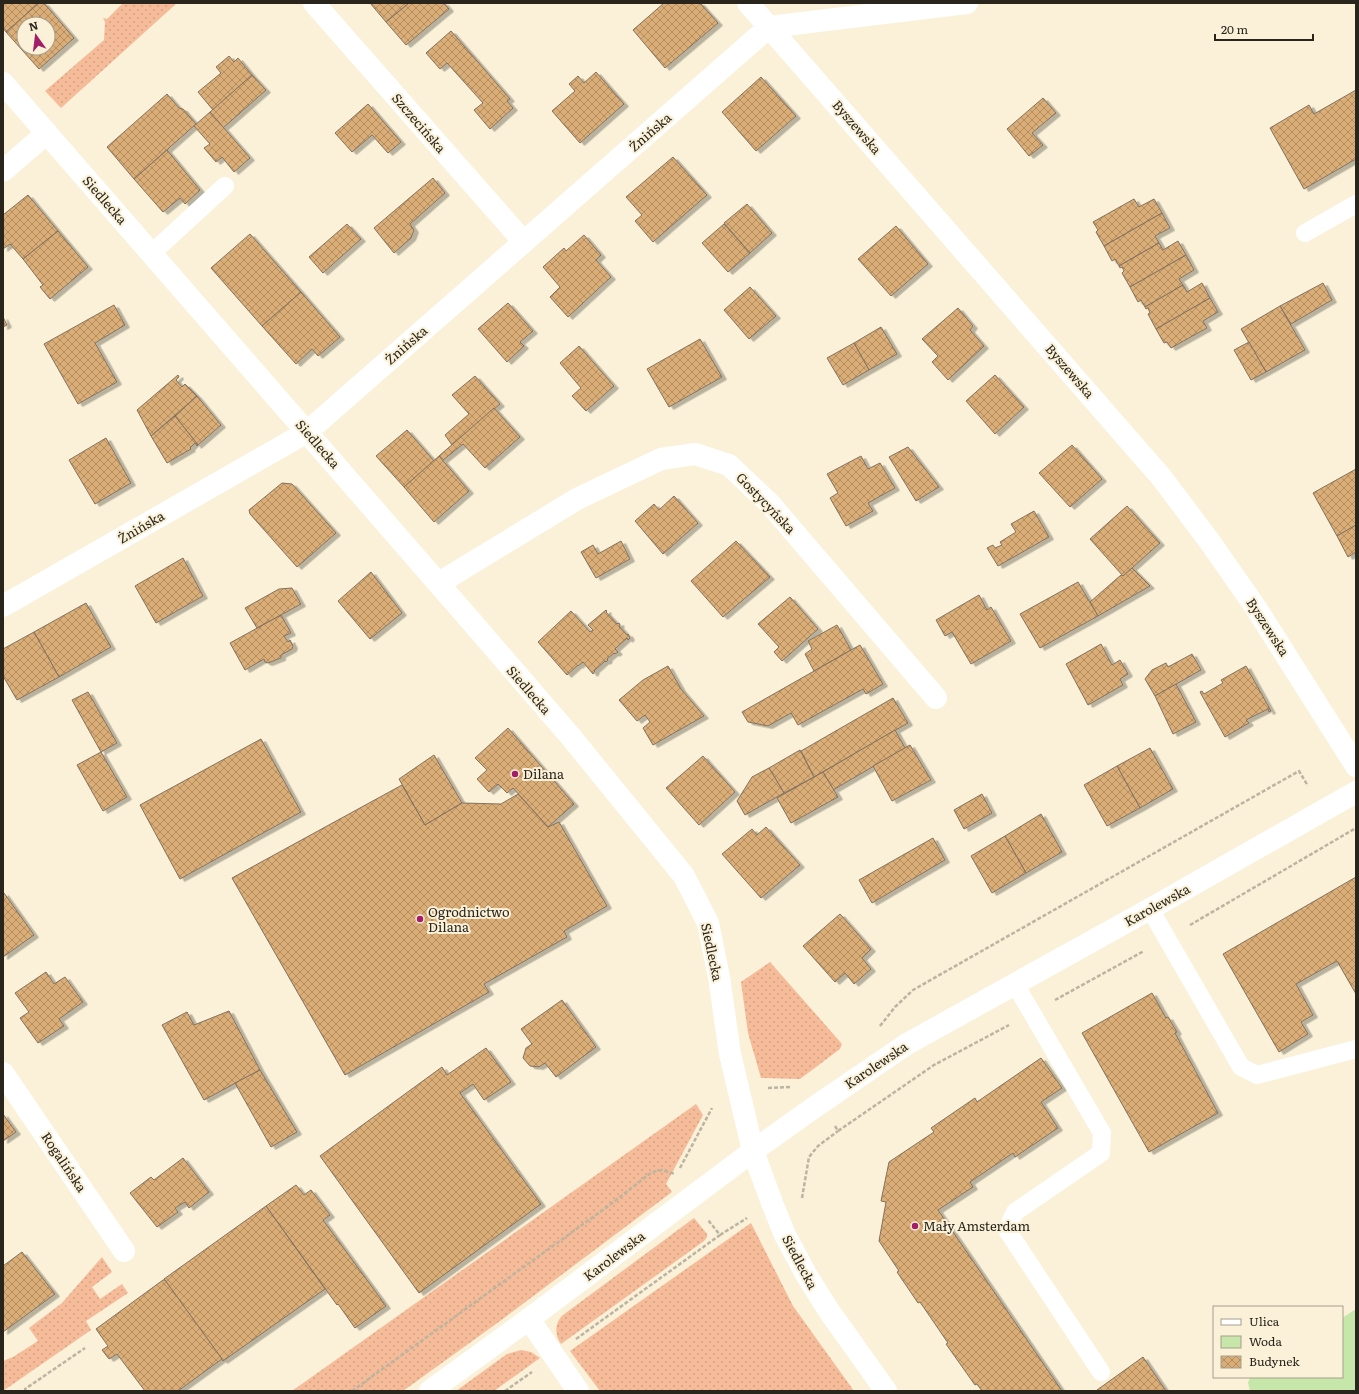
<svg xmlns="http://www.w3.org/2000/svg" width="1359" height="1394" font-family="Literata,serif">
<defs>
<pattern id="grass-dots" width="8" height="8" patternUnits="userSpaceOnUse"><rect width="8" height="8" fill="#f6bb99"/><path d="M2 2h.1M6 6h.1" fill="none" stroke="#d3a183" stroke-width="1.8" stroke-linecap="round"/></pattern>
<pattern id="building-cross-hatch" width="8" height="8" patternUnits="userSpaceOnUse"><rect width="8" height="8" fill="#dbae78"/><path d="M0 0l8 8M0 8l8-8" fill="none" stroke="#b28d62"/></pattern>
<filter id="shadow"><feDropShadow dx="4.5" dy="2.5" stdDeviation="0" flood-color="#0004"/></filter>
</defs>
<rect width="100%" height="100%" fill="#faf1d8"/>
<g fill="url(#grass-dots)">
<path d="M123,3H177L61,108L45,91L104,40L105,22L103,18L107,19Z"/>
<path d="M770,962L842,1044L840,1049L800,1079L761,1078L748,1033L741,982Z"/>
<path d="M696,1104L703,1115L666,1184L672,1192L500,1321L403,1391H292Z"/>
<path d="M694,1218L707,1234V1237L704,1241L561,1344C554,1335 555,1322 563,1315Z"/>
<path d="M751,1223L793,1306L854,1391H600L570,1351Z"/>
<path d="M102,1257L112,1272L92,1287L100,1299L122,1284L128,1293L86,1321L91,1330L3,1391V1361L13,1357L38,1341L29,1328L62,1303Z"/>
<path d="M521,1350L531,1352L540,1358L494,1391H456L507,1354Z"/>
</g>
<path fill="#c7e6a9" d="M1356,1309V1391H1250L1248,1383L1250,1377H1342V1318Z"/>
<g fill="url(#building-cross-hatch)" stroke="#81715f" fill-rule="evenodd" filter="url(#shadow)">
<path d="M3,3H39L6,32L3,28Z"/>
<path d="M39,3H44L74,38L39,69L6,32ZM24,24H48V48H24Z"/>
<path d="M370,3H409L386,22Z"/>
<path d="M409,3H444L449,9L406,45L386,22Z"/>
<path d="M664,3H700L718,23L665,68L633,30Z"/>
<path d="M451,31L510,99L507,101L513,108L490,129L474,110L483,103L447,63L440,69L426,53Z"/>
<path d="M229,56L234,62L238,58L252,75L213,110L198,92L221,73L216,67Z"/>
<path d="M596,72L624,104L580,143L552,111L575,91L569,84L578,76L584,83Z"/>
<path d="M252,75L266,90L223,128L210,112Z"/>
<path d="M761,77L796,116L756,151L722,112Z"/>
<path d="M1356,90V159L1304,189L1270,128L1309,105L1314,114Z"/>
<path d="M167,94L179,108L183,109L196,124L134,179L107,147Z"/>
<path d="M1043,98L1056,113L1032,133L1043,145L1029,156L1007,129Z"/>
<path d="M368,104L401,142L388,153L372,135L352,152L335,133Z"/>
<path d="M210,112L250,158L234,172L222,157L216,162L204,148L210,144L194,126Z"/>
<path d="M167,150L200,190L185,204L180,198L163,212L134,179Z"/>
<path d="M673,157L707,195L653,242L635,221L642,215L626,197Z"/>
<path d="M433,178L445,193L410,224L414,230L411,238L394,253L374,228Z"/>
<path d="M28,195L58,231L23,259L10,244L3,249V215Z"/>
<path d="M1134,199L1139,207L1154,199L1162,213L1104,246L1096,232L1098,230L1093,222Z"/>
<path d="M747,204L772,233L750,253L724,223Z"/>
<path d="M1162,213L1170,228L1155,236L1159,243L1119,266L1115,259L1112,261L1104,246Z"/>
<path d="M347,224L361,239L323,273L309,257Z"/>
<path d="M724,224L750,253L728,272L702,243Z"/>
<path d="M896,226L928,264L891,296L858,259Z"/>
<path d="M58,231L88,267L50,299L40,287L43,285L23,259Z"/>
<path d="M250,234L301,292L262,326L211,268Z"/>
<path d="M584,235L601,255L596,260L611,277L568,317L550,297L560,287L543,267L564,248L566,251Z"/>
<path d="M1178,241L1186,255L1130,287L1122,273L1124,271L1122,267L1120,268L1119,266L1159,243L1163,250Z"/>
<path d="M1186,255L1194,270L1179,279L1183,285L1145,307L1141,300L1138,302L1130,287Z"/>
<path d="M1202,283L1210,298L1156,329L1148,314L1150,313L1148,308L1146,309L1145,307L1183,285L1187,292Z"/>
<path d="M1323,283L1332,300L1291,324L1280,306Z"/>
<path d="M750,287L776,316L749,339L724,310Z"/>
<path d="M301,292L340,337L318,356L312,349L296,364L262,326Z"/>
<path d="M1210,298L1218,312L1203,321L1207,328L1171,348L1167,342L1164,343L1156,329Z"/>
<path d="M508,303L533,331L520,342L524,346L507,362L478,329Z"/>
<path d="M114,305L125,325L95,343L117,382L78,404L44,344Z"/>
<path d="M1280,306L1305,350L1266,372L1241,329Z"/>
<path d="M958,308L973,326L970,330L984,346L948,380L932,362L938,356L922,339Z"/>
<path d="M3,317L7,325L3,327Z"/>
<path d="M881,327L897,354L869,370L854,343Z"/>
<path d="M700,339L722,377L669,407L647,369Z"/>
<path d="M1249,342L1266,372L1251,380L1234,350Z"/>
<path d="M854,343L869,370L843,385L827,358Z"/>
<path d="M579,346L614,386L586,411L572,396L581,388L560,363Z"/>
<path d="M178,375L179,377L176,380L182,387L185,384L197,396L151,436L137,410Z"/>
<path d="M995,375L1024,407L995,434L966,401Z"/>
<path d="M475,376L500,404L452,445L445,435L469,414L452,395Z"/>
<path d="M197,396L221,425L198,445L175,416Z"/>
<path d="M494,408L520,437L485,468L463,444L442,461L439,456Z"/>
<path d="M175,416L198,445L197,446L195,443L190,448L191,449L167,463L151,436Z"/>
<path d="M407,430L434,461L404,487L376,456Z"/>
<path d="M106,438L131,483L95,504L69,460Z"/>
<path d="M1072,445L1102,479L1070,507L1039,473Z"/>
<path d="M908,447L939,487L916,501L889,457Z"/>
<path d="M439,456L469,491L434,522L404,487Z"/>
<path d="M861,456L868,469L880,463L895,488L868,503L873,511L846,526L830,498L838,493L827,474Z"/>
<path d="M1356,469V525L1337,536L1313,493Z"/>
<path d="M282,483L292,484L336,533L297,567L250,514L249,510Z"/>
<path d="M674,496L698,523L663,554L635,521L654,504L659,510Z"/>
<path d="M1127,506L1160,543L1123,576L1090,539Z"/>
<path d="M1034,511L1049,537L998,566L987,548L993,545L995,548L1002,545L1000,542L1016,532L1011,524Z"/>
<path d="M1356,525V552L1348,557L1337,536Z"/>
<path d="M621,541L630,559L596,578L581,552L593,545L598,554Z"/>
<path d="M736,541L770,577L723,617L691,581Z"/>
<path d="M183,558L203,596L156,623L135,586Z"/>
<path d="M1132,568L1150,586L1098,616L1090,602L1121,575L1123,576Z"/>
<path d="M371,572L402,613L370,639L338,601Z"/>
<path d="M1078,582L1098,616L1040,648L1020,614Z"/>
<path d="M292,588L301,604L257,628L245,608L279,589Z"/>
<path d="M979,595L987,610L991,607L1011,641L971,664L952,632L945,636L936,620Z"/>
<path d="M790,597L818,629L782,661L774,652L779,647L758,624Z"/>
<path d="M86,603L111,647L59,677L34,632Z"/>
<path d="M606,610L607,611L606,612L617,624L618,623L620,624L619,626L627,635L628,634L630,638L628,640L627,638L615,649L618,652L615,654L614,653L607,659L608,660L606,662L605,661L594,671H595L593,674L583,662L578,666V665L567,675L538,642L571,611L590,632L593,630L588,625Z"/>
<path d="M281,615L291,633L284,636L288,642L290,640L293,646L292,649L281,655V658L268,663L265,662L264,659L245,670L230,643Z"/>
<path d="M837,625L851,650L814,671L805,654L812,649L808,641Z"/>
<path d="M34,632L59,677L17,700L3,676V649Z"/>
<path d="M1101,644L1112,665L1120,660L1128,674L1120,679L1123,685L1088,705L1066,664Z"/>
<path d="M860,645L883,684L866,694L863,689L798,725L791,713L768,726L748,722L742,712Z"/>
<path d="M1192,654L1201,670L1155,696L1145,679L1152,670L1166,663L1168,667Z"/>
<path d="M668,666L681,689L704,716L653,745L643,728L650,722L645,715L637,721L619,700L643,680Z"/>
<path d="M1246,666L1271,711L1269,712L1268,709L1246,720L1249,723L1225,737L1200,692L1202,691L1204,694L1223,683L1221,680Z"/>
<path d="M1176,684L1196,722L1173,734L1155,696Z"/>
<path d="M88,692L117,743L101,752L72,700Z"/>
<path d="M893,698L908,723L814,777L801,751Z"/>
<path d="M508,728L574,804L548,827L513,788L507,793L498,784L489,792L477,779L487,770L475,758Z"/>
<path d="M895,730L905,748L833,790L823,772Z"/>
<path d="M261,739L301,812L180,879L140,805Z"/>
<path d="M910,745L931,780L892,801L873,766Z"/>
<path d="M1150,748L1173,789L1140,808L1117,766Z"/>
<path d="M800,750L814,777L784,793L769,768Z"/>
<path d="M101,752L127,797L103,811L77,765Z"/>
<path d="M434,755L462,803L425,825L399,779Z"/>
<path d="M703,756L735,792L699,825L666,788Z"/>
<path d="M1117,766L1140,808L1107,826L1084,785Z"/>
<path d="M769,768L784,793L745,815L737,801L752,777Z"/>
<path d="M823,772L838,797L791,823L777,798Z"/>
<path d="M402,785L425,825L462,803L501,804L518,794L548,827L559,822L607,906L564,931L567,937L484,984L489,992L345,1075L232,878Z"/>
<path d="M982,794L992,813L964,829L954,810Z"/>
<path d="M1041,814L1062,852L1026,873L1005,836Z"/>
<path d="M766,827L800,865L761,898L722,854L752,829L757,835Z"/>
<path d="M1005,836L1026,873L992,893L971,856Z"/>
<path d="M933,838L945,860L872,903L859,880Z"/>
<path d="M1356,877V994L1337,961L1296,984L1313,1015L1301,1022L1308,1034L1279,1052L1223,954Z"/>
<path d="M4,893L34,935L3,957V894Z"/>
<path d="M840,914L871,949L862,958L871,969L854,984L845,973L835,982L803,946Z"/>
<path d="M46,972L54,984L65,977L83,1002L59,1019L64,1026L38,1043L20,1018L29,1012L15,993Z"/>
<path d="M1152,993L1166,1018L1168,1017L1177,1032L1175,1033L1218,1113L1149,1152L1082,1033Z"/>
<path d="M562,1000L596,1047L556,1077L545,1063L539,1067L530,1066L523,1058L526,1048L532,1044L521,1029Z"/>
<path d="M229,1011L260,1070L204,1100L162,1025L187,1012L194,1025Z"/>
<path d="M486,1048L511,1082L484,1100L473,1084L460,1093L541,1204L419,1293L320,1156L442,1067L447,1075Z"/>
<path d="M1041,1058L1062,1088L1041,1102L1058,1128L1015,1157L1013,1153L970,1182L973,1187L938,1210L1062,1391H982L977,1384L975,1385L946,1344L948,1343L920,1302L918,1303L897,1272L899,1271L879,1241L886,1202L881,1201L889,1162L934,1132L931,1128L975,1098L977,1102Z"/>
<path d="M260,1070L297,1132L271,1147L235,1083Z"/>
<path d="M3,1114L16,1132L3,1141Z"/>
<path d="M183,1158L209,1192L189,1208L185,1202L175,1208L178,1212L157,1227L130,1193L151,1177L154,1180Z"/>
<path d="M296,1185L304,1195L311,1190L330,1215L323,1220L386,1306L355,1328L338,1304L337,1305L266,1206Z"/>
<path d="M266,1206L325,1289L223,1361L164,1279Z"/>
<path d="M22,1252L55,1294L3,1332V1266Z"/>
<path d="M163,1280H165L222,1359L178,1391H145L117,1354L109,1359L102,1350L108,1346L96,1329Z"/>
<path d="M1143,1357L1166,1391H1098L1097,1390Z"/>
</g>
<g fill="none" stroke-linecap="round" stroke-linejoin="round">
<g stroke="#bbb4a0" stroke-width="2.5" stroke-dasharray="4 2" stroke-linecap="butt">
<path d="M1190,925L1356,828"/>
<path d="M1055,1000L1144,951"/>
<path d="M880,1026L895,1007L913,990L1299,771L1308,786"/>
<path d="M768,1088L792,1087"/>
<path d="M835,1126L838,1131L934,1065L1009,1025"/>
<path d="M680,1168L712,1108"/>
<path d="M802,1198L809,1157L818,1146L838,1131"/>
<path d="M720,1235L747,1218"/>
<path d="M576,1339L720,1235L708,1220"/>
<path d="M26,1391L25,1389L85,1348"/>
<path d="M352,1391L611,1204L652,1172L662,1170L675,1174"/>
<path d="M505,1391L532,1372"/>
</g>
<g stroke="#fff" stroke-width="18">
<path d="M1305,233L1356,204"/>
<path d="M151,254L225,186"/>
<path d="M1150,909L1241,1067L1257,1075L1356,1049"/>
<path d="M1015,984L1102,1133L1101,1153L1015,1212L1007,1230L1101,1372"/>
</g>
<g stroke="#fff" stroke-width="22">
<path d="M314,3L524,242"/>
<path d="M748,3L1162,478L1210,542L1256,608L1356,766"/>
<path d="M3,83L471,621L571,737L684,876L708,923L719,977L730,1054L753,1151L772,1203L785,1235L807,1276L829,1311L886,1391"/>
<path d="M3,171L47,133"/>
<path d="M439,583L577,499L661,459L695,454L729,465L770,504L936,698"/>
<path d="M3,606L307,432L769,27L967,3"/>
<path d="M3,1073L124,1251"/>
<path d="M529,1319L578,1391"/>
<path d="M430,1391L529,1319L753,1151L819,1104L907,1044L1150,909L1356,792"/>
</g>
</g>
<g fill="#a41d69" stroke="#faf1d8" stroke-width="1.5">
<circle cx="515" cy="774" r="4"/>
<circle cx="420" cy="919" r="4"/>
<circle cx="915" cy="1226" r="4"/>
</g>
<g text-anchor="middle" stroke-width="4" stroke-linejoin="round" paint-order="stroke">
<g font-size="13" fill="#29251c" stroke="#faf1d8">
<text transform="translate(419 123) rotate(49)" y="5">Szczecińska</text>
<text transform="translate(857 127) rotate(49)" y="5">Byszewska</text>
<text transform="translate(650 132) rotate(-41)" y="5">Żnińska</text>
<text transform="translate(105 200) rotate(49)" y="5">Siedlecka</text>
<text transform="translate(406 345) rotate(-41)" y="5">Żnińska</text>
<text transform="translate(1070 371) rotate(49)" y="5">Byszewska</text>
<text transform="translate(318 444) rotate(49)" y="5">Siedlecka</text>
<text transform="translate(766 503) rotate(46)" y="5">Gostycyńska</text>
<text transform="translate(141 527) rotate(-30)" y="5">Żnińska</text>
<text transform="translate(1268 627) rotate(57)" y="5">Byszewska</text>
<text transform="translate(529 690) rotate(49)" y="5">Siedlecka</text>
<text transform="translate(1157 905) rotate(-29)" y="5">Karolewska</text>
<text transform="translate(712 952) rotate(78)" y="5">Siedlecka</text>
<text transform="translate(876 1065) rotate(-34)" y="5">Karolewska</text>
<text transform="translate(64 1162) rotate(56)" y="5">Rogalińska</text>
<text transform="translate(614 1256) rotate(-37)" y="5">Karolewska</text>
<text transform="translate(800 1262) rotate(62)" y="5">Siedlecka</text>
</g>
<g font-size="13" fill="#29251c" stroke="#faf1d8" text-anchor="start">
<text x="523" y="779">Dilana</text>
<text x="428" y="917">Ogrodnictwo<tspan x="428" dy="15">Dilana</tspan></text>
<text x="923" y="1231">Mały Amsterdam</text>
</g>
</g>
<rect width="1359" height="1394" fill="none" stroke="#29251c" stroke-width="8"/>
<rect x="1213" y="1306" width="130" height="72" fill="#faf1d8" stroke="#a69f8d"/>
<rect x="1221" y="1319" width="20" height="6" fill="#ffffff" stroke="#a69f8d"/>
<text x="1249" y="1326" font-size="12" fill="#29251c">Ulica</text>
<rect x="1221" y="1336" width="20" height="12" fill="#c7e6a9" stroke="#a69f8d"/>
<text x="1249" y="1346" font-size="12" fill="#29251c">Woda</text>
<rect x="1221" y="1356" width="20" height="12" fill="url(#building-cross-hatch)" stroke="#a69f8d"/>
<text x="1249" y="1366" font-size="12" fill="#29251c">Budynek</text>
<g transform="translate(36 36) rotate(346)"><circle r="19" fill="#faf1d8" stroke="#a69f8d"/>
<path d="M0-3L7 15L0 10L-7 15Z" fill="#a41d69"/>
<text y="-6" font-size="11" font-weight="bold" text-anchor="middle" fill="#29251c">N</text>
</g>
<path d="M1215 34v6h98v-6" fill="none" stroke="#29251c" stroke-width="2"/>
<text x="1221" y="34" font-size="12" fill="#29251c" stroke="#faf1d8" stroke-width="3" paint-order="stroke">20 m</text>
</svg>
